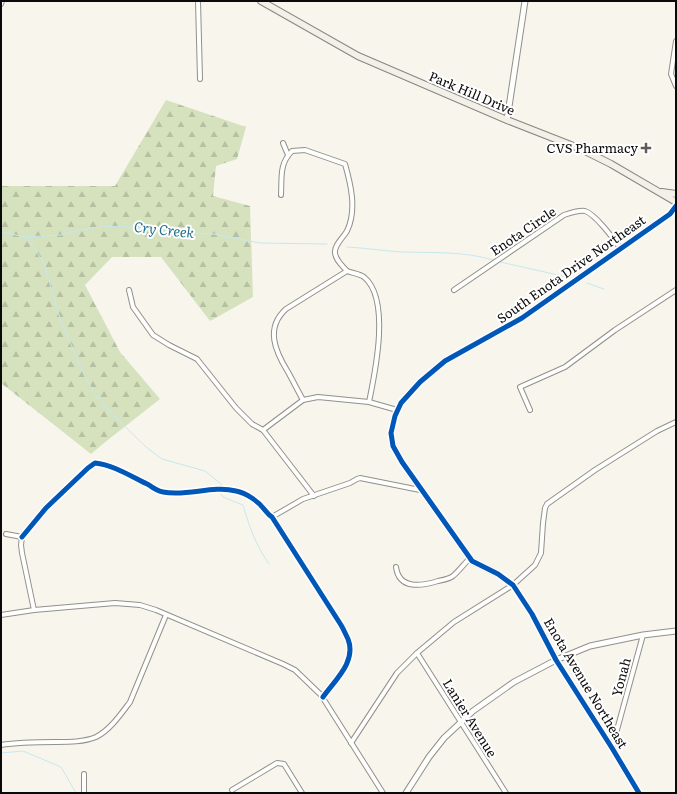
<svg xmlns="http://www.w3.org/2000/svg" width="677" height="794" font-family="Literata,serif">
<defs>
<pattern id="forest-firs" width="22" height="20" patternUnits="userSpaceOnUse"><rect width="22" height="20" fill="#d6e2be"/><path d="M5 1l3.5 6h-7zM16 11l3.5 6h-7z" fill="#b6c1a2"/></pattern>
</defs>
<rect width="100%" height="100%" fill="#f8f5ed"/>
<path fill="url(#forest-firs)" d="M166,100L246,127L237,159L216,166L213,196L250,206L253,297L210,321L161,257H112L85,285L120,352L160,399L104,443L91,454L1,383V186H115Z"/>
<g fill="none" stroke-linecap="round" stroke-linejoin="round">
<g stroke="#c7e8ef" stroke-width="1">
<path d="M1,232L25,237L60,235L80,230L100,227L125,226L155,231L213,234L260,243L327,244"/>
<path d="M25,237L34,247L44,264L60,318L84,375L94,393L103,405L146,447L162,459L205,471L221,484L222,487"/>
<path d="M347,247C366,248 384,251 403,252C433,253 464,251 493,260"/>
<path d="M500,262L567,277"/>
<path d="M587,283L604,289"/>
<path d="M221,494L223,497L243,505C249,526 256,546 269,564"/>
<path d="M1,753L23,751L61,767L76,793"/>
</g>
<g stroke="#91908c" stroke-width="6">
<g id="minor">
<path d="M198,1L200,79"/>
<path d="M1,4L2,1"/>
<path d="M676,41L671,74L676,86"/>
<path d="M283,143L288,155"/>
<path d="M281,195C282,178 279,164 292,151L305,150L345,164C351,185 357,210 347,231C343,238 334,245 335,253C336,261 342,265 347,271"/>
<path d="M129,290L133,307L153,335L169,345L197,359L236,408L252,424L263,430L314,496"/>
<path d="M454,290L564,215C570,213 579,210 585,211C595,214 614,239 620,248"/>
<path d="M303,400C298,391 293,381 288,372C275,351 265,328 286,309L347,271C352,273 360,274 364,277C391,299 375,373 369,402"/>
<path d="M530,410L520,387L565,367L615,330L676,290"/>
<path d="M263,430L303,400L318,397L369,402L397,410"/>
<path d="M272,517L303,499L350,483L357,479L360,478L420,490"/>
<path d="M6,534L22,537L21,545L22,553L34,610"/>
<path d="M22,537L46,508L88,468L95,463C114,465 132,477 149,485C153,488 158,491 163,492C187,497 212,485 236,491C246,493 258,501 264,509C267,512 268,515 272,517L341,625C344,630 346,635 348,639C357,662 334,681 323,697"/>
<path d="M396,567C399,590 422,586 438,581C443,580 449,579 453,576C459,571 464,564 470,558"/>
<path d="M1,615L34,610L115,603L140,605L156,610L283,664L295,670L321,695L383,793"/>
<path d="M417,653L506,793"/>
<path d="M351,743L397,673L417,653L454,622L513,585L535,565L541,553L543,523L545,508L547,504L595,470L657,431L676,422"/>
<path d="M1,745C19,742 38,742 56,742C69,742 84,742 96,737C110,730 121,714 130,702L166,615"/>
<path d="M612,748L643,635"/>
<path d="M84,774V793"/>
<path d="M232,790L277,763L284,764L302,793"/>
</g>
</g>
<g stroke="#91908c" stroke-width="7">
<g id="tertiary">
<path d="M507,120L525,1"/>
<path d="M406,793L429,757L444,738L473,711L514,682L556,660L590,646L643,635L676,631"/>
<path d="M639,793L612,748L556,660L532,614L513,585L498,574L472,561L470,558L402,462L393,446L391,433L395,416L401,403L420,382L445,361L522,318L670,214L676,206"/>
</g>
</g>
<g stroke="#888683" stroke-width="8">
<g id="secondary">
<path d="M261,1L358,56L507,120L581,149L611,164L676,202"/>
<path d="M662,192L676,194"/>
</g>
</g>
<use href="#minor" stroke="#fefefc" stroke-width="4"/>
<use href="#tertiary" stroke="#fefefc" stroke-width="5"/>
<use href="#secondary" stroke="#f3f0e8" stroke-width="6"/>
<g stroke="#fff" stroke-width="8">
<g id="cycleway">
<path d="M22,537L46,508L88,468L95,463C114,465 132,477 149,485C153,488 158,491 163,492C187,497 212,485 236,491C246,493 258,501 264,509C267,512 268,515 272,517L341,625C344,630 346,635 348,639C357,662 334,681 323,697"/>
<path d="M639,793L612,748L556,660L532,614L513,585L498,574L472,561L470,558L402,462L393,446L391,433L395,416L401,403L420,382L445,361L522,318L670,214L676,206"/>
</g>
</g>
<use href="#cycleway" stroke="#0057b8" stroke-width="5"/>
</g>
<path fill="#5d5c59" stroke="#fff" stroke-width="1.5" d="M644 142h4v4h4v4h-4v4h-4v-4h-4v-4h4z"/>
<g text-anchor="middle" stroke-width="4" stroke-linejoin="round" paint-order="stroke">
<g font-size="13" fill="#0a0a0a" stroke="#fff">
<text transform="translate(472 93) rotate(23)" y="5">Park Hill Drive</text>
<text transform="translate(523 231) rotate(-34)" y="5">Enota Circle</text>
<text transform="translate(571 269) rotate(-35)" y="5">South Enota Drive Northeast</text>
<text transform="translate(621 677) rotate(-75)" y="5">Yonah</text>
<text transform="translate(586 683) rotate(59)" y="5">Enota Avenue Northeast</text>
<text transform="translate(470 718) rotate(58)" y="5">Lanier Avenue</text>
</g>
<g font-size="13" fill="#0a0a0a" stroke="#fff" text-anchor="end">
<text x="638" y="153">CVS Pharmacy</text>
</g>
<g font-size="14" font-style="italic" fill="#1f7090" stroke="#fff">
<text transform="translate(164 230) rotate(6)" y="5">Cry Creek</text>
</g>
</g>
<rect width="677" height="794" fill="none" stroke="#0a0a0a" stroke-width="4"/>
</svg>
